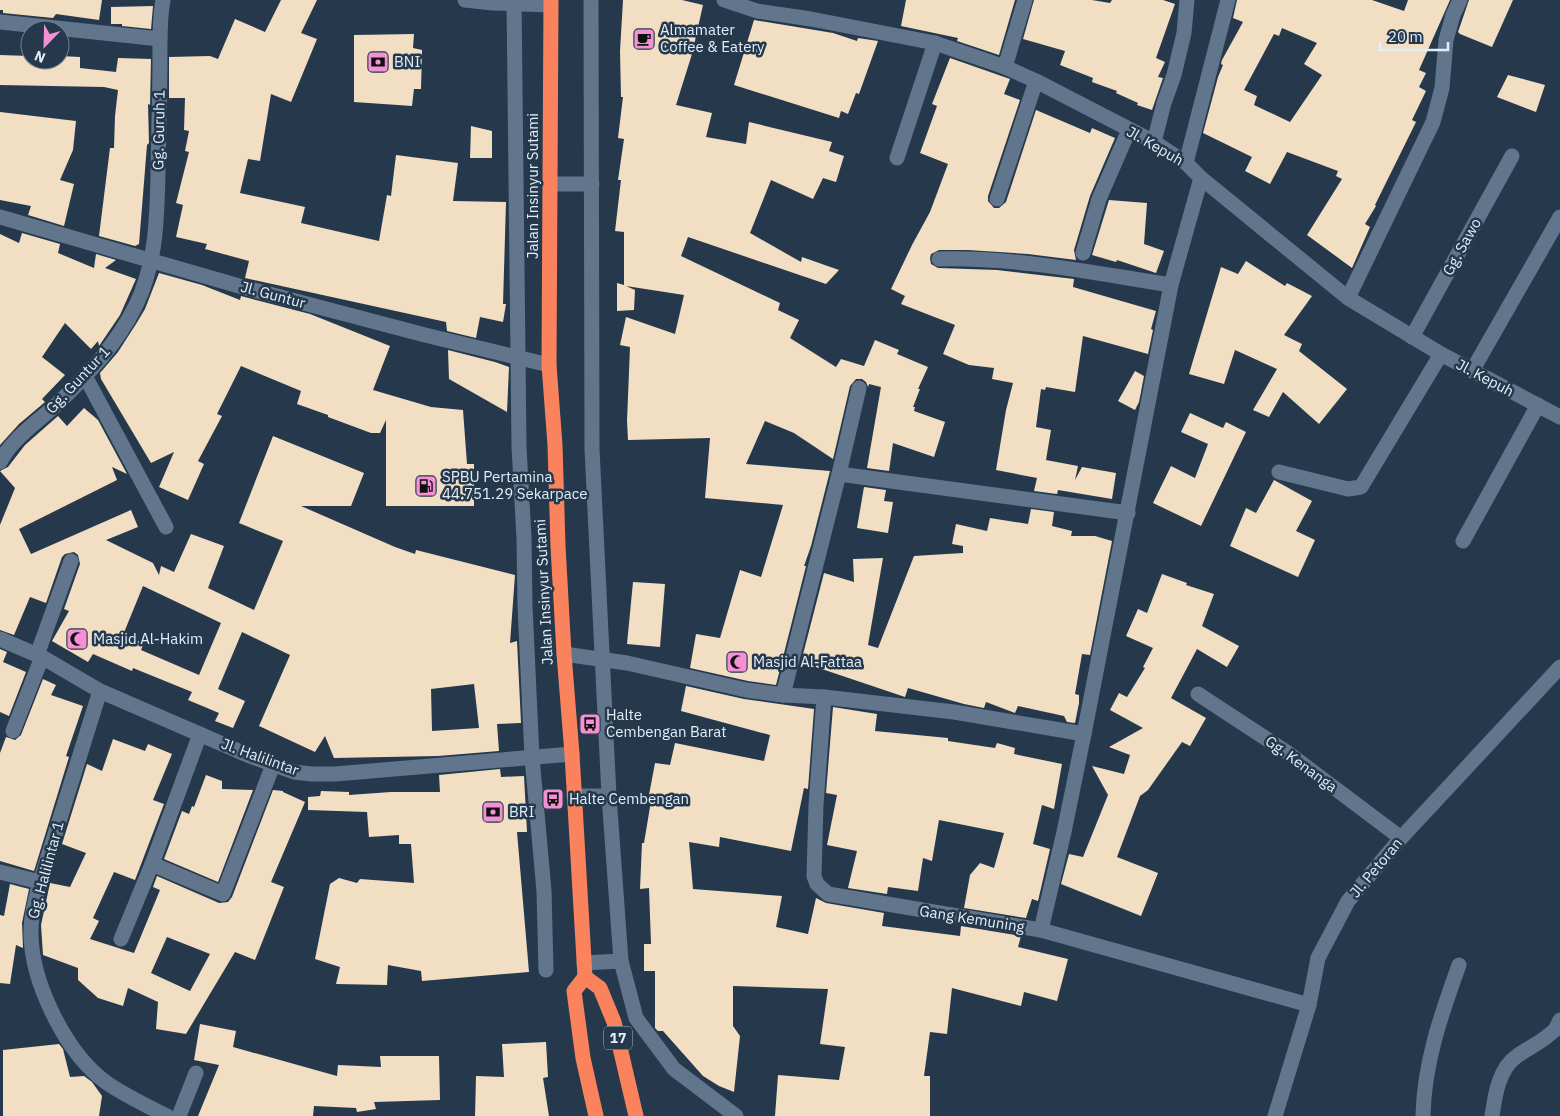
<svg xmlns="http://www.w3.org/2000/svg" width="1560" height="1116" font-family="'IBM Plex Sans',sans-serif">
<rect width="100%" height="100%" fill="#26394c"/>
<g fill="#f1dec3" fill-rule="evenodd">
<path d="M0,0H102L99,20L56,14L53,18L3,13V10H0Z"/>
<path d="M281,0H317L301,33L317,39L291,102L271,94L260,161L248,159L240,193L305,207L301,223L379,241L387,195L391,196L396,155L458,163L453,201L506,202L503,304H506L503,322L480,317L476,338L447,331L446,322L245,278L249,261L205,249L207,244L176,237L183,205L176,203L189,152L185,151L189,131L184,130L185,98H169V57L210,56L218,59L235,19L265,32Z"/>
<path d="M623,0H682L703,5L692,54L676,105L712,113L706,137L746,144L749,122L832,142L829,151L844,156L836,182L823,178L813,199L771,180L750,233L801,262L802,257L839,270L826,284L688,237L681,256L780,303L778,310L799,320L790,338L836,367L841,359L864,366L875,340L899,350L897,354L928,367L918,389H920L913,407H915L914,411L945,422L934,457L893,443L889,471L867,468L881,387L869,384L868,387L866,382L862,379H856L850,386L833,459L794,433L765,421L746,464L830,471L811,546L804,566H806L776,685L748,681L690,668L696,634L720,638L740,570L761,577L783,505L705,498L710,438L628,440L627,421L630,347L620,345L626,317L675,334L684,295L626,286L635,290L634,310L617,311V283L624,285V232L615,231L621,180H618L624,139L618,138L623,97H621L620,51Z"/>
<path d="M906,0H1015L999,55L957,41L958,38L901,26Z"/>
<path d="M1034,0H1092L1110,3L1112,0H1163L1175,4L1156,58L1165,62L1158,77L1163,78L1152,110L1137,105L1138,103L1116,93L1117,91L1092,82L1093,78L1060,65L1065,51L1023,39Z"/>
<path d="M1237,0H1372L1404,11L1408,0H1450L1419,70L1426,73L1419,87L1426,91L1412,120L1416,122L1375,205L1376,206L1365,224L1370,227L1352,268L1307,235L1342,179L1336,176L1338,171L1287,152L1270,184L1245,171L1252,157L1203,133L1218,77L1223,65L1221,64L1222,60L1243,22L1233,18ZM1282,28L1317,43L1304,64L1322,75L1290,122L1254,105L1257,96L1244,90L1274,34L1279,36Z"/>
<path d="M1469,0H1513L1492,47L1460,34L1458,32Z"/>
<path d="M153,6L151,29L122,26V24H111V7Z"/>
<path d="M754,20L833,33L857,41L858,38L878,41L859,94L856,93L848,114L841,111L839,118L734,85Z"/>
<path d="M414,34L413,48L422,50L421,89H414L412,106L354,102V35Z"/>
<path d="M0,55L30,56V60H60V56L80,57V68L116,72L118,58L151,59L150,105L148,104L149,143L147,145L139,244L135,246L99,236L110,148H114L115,116L118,90L104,87L0,85Z"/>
<path d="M950,58L1010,79L1004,94L1020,100L988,196V201L994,208H999L1006,202L1036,110L1090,133L1092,128L1115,138L1090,196L1074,250L1076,260L1028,254L968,250H939L931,254L930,258L931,264L938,268L997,270L1074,279L1073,287L1156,311L1151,329L1153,330L1148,354L1083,336L1075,392L1046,387L1045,390L1041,389L1036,427L1051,430L1046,460L1078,466L1075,480L1082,467L1116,473L1112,499L1058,490L1057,494L1034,491L1037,478L996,470L1006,410L1013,383L992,379L994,368L969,365L943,354L955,325L901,304L905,296L891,289L912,245L930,212L948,164L920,153L937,106L932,104Z"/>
<path d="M1508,75L1545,85L1536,112L1497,97Z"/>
<path d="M0,112L76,121L73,150L60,180L74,184L64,226L28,215L31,206L0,200Z"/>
<path d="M471,126L492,131V158H470Z"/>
<path d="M1109,200L1147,203L1144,244L1164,251L1156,273L1117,260L1116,262L1092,255Z"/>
<path d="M22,233L60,244L58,253L94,268L96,254L116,260L105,268L136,279L120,315L99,346L98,341L91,349L65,323L42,357L65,375L42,399L45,402L19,424L0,445V234L19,243Z"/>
<path d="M1246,261L1285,286L1287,283L1312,296L1284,335L1302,344L1299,351L1347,389L1319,424L1283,392L1269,417L1253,410L1277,369L1235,350L1224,384L1189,374L1221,267L1238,274Z"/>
<path d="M159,273L202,285L240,300L241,296L310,314L390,346L373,390L431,407L463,410L467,464H474V506H386V420L380,433H371L328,417V415L297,404L301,391L241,366L217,414L222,416L198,461L204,464L188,500L159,487L174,452L151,463L101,379L100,373L118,352L136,324L145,309Z"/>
<path d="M448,350L495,362L509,367L507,412L449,379Z"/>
<path d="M1135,371L1144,376L1139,402L1135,410L1118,401Z"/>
<path d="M84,408L98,420L127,474L112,467L117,480L19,529L31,554L131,510L138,527L106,540L153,563L159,575L161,566L174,572L191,534L224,546L208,588L254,610L283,541L239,523L273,436L364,473L351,506H301L395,547L415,554L416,550L515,575L510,643L517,641L521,723L497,724L499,751L438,756L334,758L325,736L315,752L259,726L290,655L242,632L218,689L245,701L233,728L215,721L219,713L188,700L192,692L133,668L132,671L93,654L88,662L52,641L69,611L64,609L80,564L78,555L74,552L65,554L62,557L46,603L30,597L14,635L0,630V525L15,488L0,471L8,467L25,445L58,416L67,426ZM143,586L221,623L199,675L141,650L144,643L123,635ZM474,684L479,728L432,731L431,689Z"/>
<path d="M1190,413L1223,428L1226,422L1246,432L1201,526L1153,503L1171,466L1195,478L1208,444L1181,432Z"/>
<path d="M1274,480L1312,501L1296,531L1315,540L1298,577L1230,546L1246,508L1256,513Z"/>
<path d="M864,487L886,490L884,501L893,502L888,533L857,528Z"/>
<path d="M1031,509L1054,512L1052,526L1072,531L1071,536H1095L1112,541L1090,655L1082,654L1075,694L1079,695V703L1075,723L1067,722L1064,716L1018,706L1015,713L986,702L984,708L964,704L908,688L905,697L801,662L824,573L854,582L853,559L883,558L868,645L878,648L914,556L963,553V546L952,544L956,524L987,531L990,518L1028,524Z"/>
<path d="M1162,574L1187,583L1186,585L1214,594L1202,626L1239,646L1227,667L1197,649L1171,698L1206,718L1190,746L1182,742L1148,790L1140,796L1117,857L1158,873L1141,916L1061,884L1069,854L1083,857L1108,795L1092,766L1124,774L1130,755L1109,747L1143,728L1110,710L1119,693L1127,697L1145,668L1143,667L1153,648L1126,636L1138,609L1147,613Z"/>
<path d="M633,582L665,584L660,647L627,644Z"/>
<path d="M0,649L7,652L3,662L26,672L9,716L0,712Z"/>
<path d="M43,679L56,685L51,695L83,706L66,756L69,757L34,871L0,861V753L6,737L15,740L21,735Z"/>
<path d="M686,686L744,699L814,709L808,789L804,788L791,851L720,837L719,847L689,842L693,889L782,896L776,927L808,934L816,898L826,903L884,913L882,926L960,936L961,926L1021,936L1018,947L1068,959L1057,1001L1024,992L1021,1006L952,988L947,1034L930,1032L924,1076H930V1116H775L778,1075L839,1080L845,1047L820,1044L828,989L733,986V1026L740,1036L734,1092L719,1086L703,1076L663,1031H658L655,1028V971H644V944H651L649,888L640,889L642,843H644L652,795H649L655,763L670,765L675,743L764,761L770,735L681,711Z"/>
<path d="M833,707L877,714L875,731L948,738V741L995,748L997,743L1015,748L1014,754L1062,764L1054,809L1042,805L1033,844L1050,849L1038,901L1032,899L1026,918L964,908L970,875L980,863L994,868L1004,833L939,820L932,861L923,858L918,891L888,887L887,894L848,888L857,851L827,845L837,795L826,793Z"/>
<path d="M113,739L145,751L148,744L172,754L153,800L164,804L135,880L114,872L93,918L99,921L90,939L134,953L160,890L153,887L157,876L219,903L228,902L232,897L273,790L283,791V792L305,802L271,882L284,887L255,960L235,952L186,1034L156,1029L158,1002L128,988L123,1006L98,998L78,980V968L43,955L41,925L50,883L70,887L86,853L62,844L87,764L102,771ZM167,937L210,954L190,991L151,973Z"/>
<path d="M500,769L501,777L524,776L527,832H517L529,972L422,981L421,971L388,965L387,985L336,984L340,967L315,959L330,884L339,878L357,883L360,879L414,883L411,844H399V835L369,837L367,812L308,810V797L320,796L321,791L349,792V795L391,792H440L439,775Z"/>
<path d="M206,775L222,781V789L253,790L218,882L164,859L182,811L189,814L192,806L194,807Z"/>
<path d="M10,884L29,889L22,923L23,948L16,945L10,984L0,983V915L4,916Z"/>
<path d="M200,1024L236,1031L233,1047L337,1076L338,1065L381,1067L380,1056H439L440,1100L374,1102L376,1109L357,1112L356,1108L314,1106L313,1116H198L219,1065L194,1060Z"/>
<path d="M546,1042L548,1077L543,1078L549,1116H475L476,1076L504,1077L502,1044Z"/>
<path d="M59,1044L63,1049L70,1077L84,1076L92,1082L102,1096L99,1116H3V1050Z"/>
</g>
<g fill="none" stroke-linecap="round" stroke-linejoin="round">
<g stroke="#61768c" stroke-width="15">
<path d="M514,0L519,447L524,538L525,606L532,757L544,891L546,970"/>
<path d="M591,0L592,449L609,796L621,961L636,1018L674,1069L736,1116"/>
<path d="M724,0L757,11L811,19L935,43L1005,67L1036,81L1154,142L1186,163L1201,178L1348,298L1441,354L1560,417"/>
<path d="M0,22L160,39"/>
<path d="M1005,67L1025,0"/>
<path d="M1154,142L1164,103L1174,75L1184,33L1187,0"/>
<path d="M897,158L935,43"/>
<path d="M1186,163L1228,0"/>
<path d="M550,184H592"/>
<path d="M997,199L1036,81"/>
<path d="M0,217L239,286L425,335L549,365"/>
<path d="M1083,253L1099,199L1129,130"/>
<path d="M939,259C1017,257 1094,273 1171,285"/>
<path d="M1348,298L1433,122L1442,88L1446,40L1453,15L1460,0"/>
<path d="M1412,337L1512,156"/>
<path d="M1472,371L1560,217"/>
<path d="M85,376L166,527"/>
<path d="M0,462C12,439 37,422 56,405C87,376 117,344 136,305C156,264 157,219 158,175C159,139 159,104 160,68C160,46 159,22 163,0"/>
<path d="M1279,472L1348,489L1361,487L1441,354"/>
<path d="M839,474L1128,513"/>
<path d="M1463,541L1538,405"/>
<path d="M0,639L42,657L100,691L250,756L294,772L312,774H335L572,754"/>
<path d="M564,654L627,663L746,690L783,695L824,697L954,712L1084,734"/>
<path d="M37,655L71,561"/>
<path d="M100,691L40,882C36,898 31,914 31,930C30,981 66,1054 107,1083C126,1096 147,1106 167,1116"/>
<path d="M1198,694L1288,753L1401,838"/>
<path d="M783,695L839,474L859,388"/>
<path d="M824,697L816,805L814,876L817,884L828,894L1041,930L1309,1005"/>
<path d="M13,731L42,657"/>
<path d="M574,796H609"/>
<path d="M152,864L223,894L273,765"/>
<path d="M0,872L40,882"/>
<path d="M1041,930L1064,832L1084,734L1171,285L1201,178"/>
<path d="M121,939L152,864L200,734"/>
<path d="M584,963L621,961"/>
<path d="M179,1116L196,1073"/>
<path d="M1275,1116L1309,1005L1318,958L1348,901L1401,838L1560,667"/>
<path d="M1423,1116C1424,1063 1441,1015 1459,965"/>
<path d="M1492,1116C1495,1095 1499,1068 1517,1056C1528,1048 1540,1043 1550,1034L1555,1030L1560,1020"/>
</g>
<path stroke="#61768c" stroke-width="15" d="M465,0L493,3L550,5"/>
<g stroke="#fa835e" stroke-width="15">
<path d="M551,0L549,365L555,445L558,546L564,654L572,754L585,977"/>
<path d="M585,977L600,988L614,1022L636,1116"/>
<path d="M585,977L574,991L583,1058L596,1116"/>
</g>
</g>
<defs>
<g id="cafe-square" transform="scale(1.125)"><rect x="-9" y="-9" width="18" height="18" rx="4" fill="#f491d4" stroke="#26394c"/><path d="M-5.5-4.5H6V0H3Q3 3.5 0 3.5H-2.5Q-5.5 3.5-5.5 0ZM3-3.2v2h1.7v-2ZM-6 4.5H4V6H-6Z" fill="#111"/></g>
<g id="bank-square" transform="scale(1.125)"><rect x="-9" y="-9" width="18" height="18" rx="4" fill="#f491d4" stroke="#26394c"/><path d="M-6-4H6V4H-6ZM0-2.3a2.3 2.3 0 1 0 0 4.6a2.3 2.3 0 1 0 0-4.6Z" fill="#111"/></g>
<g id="fuel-square" transform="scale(1.125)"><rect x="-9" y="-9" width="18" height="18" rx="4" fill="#f491d4" stroke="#26394c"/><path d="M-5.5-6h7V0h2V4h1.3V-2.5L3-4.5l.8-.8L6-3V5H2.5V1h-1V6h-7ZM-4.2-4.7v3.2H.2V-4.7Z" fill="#111"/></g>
<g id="mosque-square" transform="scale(1.125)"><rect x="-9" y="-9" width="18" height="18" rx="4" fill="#f491d4" stroke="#26394c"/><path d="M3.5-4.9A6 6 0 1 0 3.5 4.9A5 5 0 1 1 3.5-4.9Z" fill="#111"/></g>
<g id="bus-square" transform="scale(1.125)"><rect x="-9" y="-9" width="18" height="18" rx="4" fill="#f491d4" stroke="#26394c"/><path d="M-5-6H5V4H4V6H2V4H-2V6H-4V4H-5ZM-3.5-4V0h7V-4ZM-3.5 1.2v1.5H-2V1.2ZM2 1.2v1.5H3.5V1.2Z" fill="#111"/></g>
</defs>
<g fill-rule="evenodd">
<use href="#cafe-square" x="644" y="39"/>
<use href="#bank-square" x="378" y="62"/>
<use href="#fuel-square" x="426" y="486"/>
<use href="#mosque-square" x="77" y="639"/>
<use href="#mosque-square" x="737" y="662"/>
<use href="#bus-square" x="590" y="724"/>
<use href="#bus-square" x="553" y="799"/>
<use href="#bank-square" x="493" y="812"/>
</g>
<g text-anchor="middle" stroke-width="5" stroke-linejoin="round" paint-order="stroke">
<rect fill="#26394c" stroke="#aab8c6" stroke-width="1" x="604" y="1026.5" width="28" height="23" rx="4"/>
<g font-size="14" font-weight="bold" fill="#e2eefa">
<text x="618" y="1043">17</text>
</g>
<g font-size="15" fill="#e2eefa" stroke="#26394c" text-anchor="start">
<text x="660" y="35">Almamater<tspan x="660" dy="17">Coffee &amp; Eatery</tspan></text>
<text x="394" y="67">BNI</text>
<text x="442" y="482">SPBU Pertamina<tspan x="442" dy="17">44.751.29 Sekarpace</tspan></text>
<text x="93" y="644">Masjid Al-Hakim</text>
<text x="753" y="667">Masjid Al-Fattaa</text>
<text x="606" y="720">Halte<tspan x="606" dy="17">Cembengan Barat</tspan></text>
<text x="569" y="804">Halte Cembengan</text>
<text x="509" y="817">BRI</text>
</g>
<g font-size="15" fill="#e2eefa" stroke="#26394c">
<text transform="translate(159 130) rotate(-89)" y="5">Gg. Guruh 1</text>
<text transform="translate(1155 146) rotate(30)" y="5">Jl. Kepuh</text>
<text transform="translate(533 186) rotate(-90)" y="5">Jalan Insinyur Sutami</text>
<text transform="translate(1462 247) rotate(-61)" y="5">Gg. Sawo</text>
<text transform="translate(273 295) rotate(15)" y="5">Jl. Guntur</text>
<text transform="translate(1485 378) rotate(28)" y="5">Jl. Kepuh</text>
<text transform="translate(78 380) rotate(-47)" y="5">Gg. Guntur 1</text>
<text transform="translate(544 592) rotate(-93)" y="5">Jalan Insinyur Sutami</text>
<text transform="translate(260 757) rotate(20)" y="5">Jl. Halilintar</text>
<text transform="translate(1301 764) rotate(36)" y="5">Gg. Kenanga</text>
<text transform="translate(1376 868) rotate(-50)" y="5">Jl. Petoran</text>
<text transform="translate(46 870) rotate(-75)" y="5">Gg. Halilintar 1</text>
<text transform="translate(972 919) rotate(9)" y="5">Gang Kemuning</text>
</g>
</g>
<g transform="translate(45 45) rotate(203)"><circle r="24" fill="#26394c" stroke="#718192"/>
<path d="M0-4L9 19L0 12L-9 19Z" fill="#f491d4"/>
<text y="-8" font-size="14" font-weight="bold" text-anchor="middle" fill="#e2eefa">N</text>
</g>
<path d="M1380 42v8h68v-8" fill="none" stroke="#e2eefa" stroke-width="2.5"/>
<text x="1388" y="42" font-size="15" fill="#e2eefa" stroke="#26394c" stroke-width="4" paint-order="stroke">20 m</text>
</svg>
